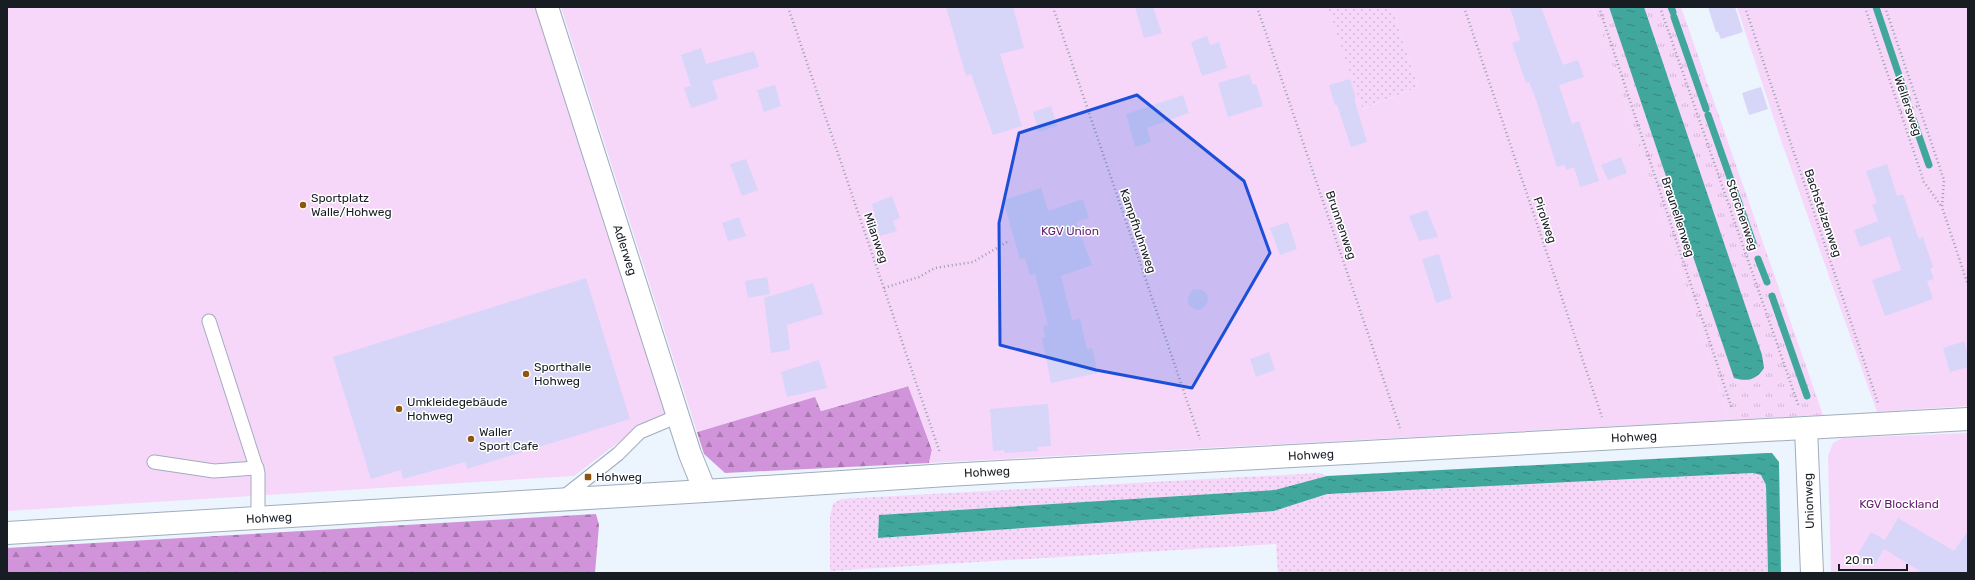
<svg xmlns="http://www.w3.org/2000/svg" width="1975" height="580" font-family="Rubik,sans-serif">
<defs>
<pattern id="grass-dots" width="8" height="8" patternUnits="userSpaceOnUse"><rect width="8" height="8" fill="#f6d7fa"/><path d="M2 2h.1M6 6h.1" fill="none" stroke="#d2b8d6" stroke-width="1.8" stroke-linecap="round"/></pattern>
<pattern id="forest-firs" width="22" height="20" patternUnits="userSpaceOnUse"><rect width="22" height="20" fill="#d194da"/><path d="M5 1l3.5 6h-7zM16 11l3.5 6h-7z" fill="#a978b0"/></pattern>
<pattern id="park-tufts" width="24" height="20" patternUnits="userSpaceOnUse"><rect width="24" height="20" fill="#f6d7fa"/><path d="M3 7l-1-3M5 7V3M7 7l1-3M15 17l-1-3M17 17v-4M19 17l1-3" fill="none" stroke="#d2b8d6"/></pattern>
<pattern id="water-ripples" width="26" height="14" patternUnits="userSpaceOnUse"><rect width="26" height="14" fill="#41a79d"/><path d="M2 4q2-2 4 0t4 0M15 11q2-2 4 0t4 0" fill="none" stroke="#358780"/></pattern>
</defs>
<rect width="100%" height="100%" fill="#ecf4fe"/>
<g fill="url(#grass-dots)">
<path d="M1327,7H1392L1418,87L1362,109Z"/>
<path d="M1319,473L1327,476L1275,490L879,515L878,538L1274,511L1327,494L1753,473L1761,475L1766,485L1768,573H1278L1276,544L830,571V516L833,504L841,499Z"/>
</g>
<g fill="url(#forest-firs)">
<path d="M909,386L932,450L929,463L725,473L704,454L697,432L815,396L821,411Z"/>
<path d="M596,514L599,525L595,573H7V548Z"/>
</g>
<path fill="url(#park-tufts)" d="M1593,7H1681L1823,415L1730,420Z"/>
<g fill="#f6d7fa">
<path d="M7,7H535L668,414L640,426L574,476L7,511Z"/>
<path d="M561,7H1327L1363,109L1418,87L1392,7H1593L1730,420L929,463L932,450L908,386L821,411L815,397L697,432Z"/>
<path d="M1737,7H1968V406L1877,412L1782,143Z"/>
<path d="M1968,433V573H1831L1828,456L1833,443L1843,438Z"/>
</g>
<g fill="url(#water-ripples)">
<path d="M1609,7H1644L1762,355L1764,368C1756,380 1748,382 1734,378Z"/>
<path d="M1767,453H1772L1779,462L1781,573H1768L1766,485L1761,475L1753,473L1327,494L1274,511L878,538L879,515L1275,490L1327,476Z"/>
</g>
<g fill="none" stroke-linecap="round" stroke-linejoin="round">
<g stroke="#41a79d" stroke-width="7">
<path d="M1671,7L1673,12"/>
<path d="M1876,7L1907,99"/>
<path d="M1674,17L1706,109"/>
<path d="M1708,115L1753,243"/>
<path d="M1913,119L1929,165"/>
<path d="M1758,259L1767,282"/>
<path d="M1772,296L1807,396"/>
</g>
</g>
<g fill="#d7d5f8">
<path d="M946,7H1013L1024,48L1000,54L1022,126L993,135L971,74L966,76Z"/>
<path d="M1135,7H1153L1162,33L1144,38Z"/>
<path d="M1510,7H1541L1563,65L1578,60L1584,77L1559,85L1572,124L1579,121L1599,181L1580,187L1574,167L1566,170L1565,165L1557,167L1536,100L1529,82L1526,83L1512,43L1520,40Z"/>
<path d="M1708,7H1735L1743,32L1721,39L1718,32H1716Z"/>
<path d="M1207,36L1210,45L1219,42L1227,68L1202,76L1191,42Z"/>
<path d="M701,48L706,64L754,51L759,67L712,81L718,99L691,108L684,88L691,86L681,55Z"/>
<path d="M1249,74L1253,85L1256,84L1263,106L1228,117L1218,83Z"/>
<path d="M1350,79L1356,99H1354L1367,142L1351,147L1337,105H1335L1329,85Z"/>
<path d="M775,85L781,106L764,112L757,90Z"/>
<path d="M1761,87L1768,109L1749,115L1742,93Z"/>
<path d="M1183,95L1189,113L1147,128L1151,142L1135,147L1126,114Z"/>
<path d="M1051,106L1057,126L1039,132L1033,112Z"/>
<path d="M1621,157L1627,173L1608,180L1601,165Z"/>
<path d="M746,159L758,190L742,196L730,164Z"/>
<path d="M1887,164L1897,196L1903,194L1919,239L1923,237L1933,267L1930,269L1934,279L1927,281L1933,299L1885,316L1872,280L1901,270L1890,236L1860,247L1854,230L1878,221L1872,205L1877,203L1866,171Z"/>
<path d="M1041,188L1048,211L1083,199L1089,218L1076,222L1092,265L1061,276L1072,320L1080,319L1087,349L1092,348L1098,373L1051,383L1042,338L1045,337L1043,326L1048,325L1035,274L1030,275L1025,258L1020,259L1003,200Z"/>
<path d="M892,196L900,218L893,221L897,231L880,236L872,204Z"/>
<path d="M1427,210L1438,237L1419,241L1409,216Z"/>
<path d="M739,217L746,236L728,241L722,223Z"/>
<path d="M1288,222L1297,249L1280,255L1270,228Z"/>
<path d="M1439,254L1452,298L1436,303L1422,259Z"/>
<path d="M767,277L770,294L748,298L745,281Z"/>
<path d="M586,278L630,419L467,469L465,462L403,479L401,470L371,479L333,357Z"/>
<path d="M813,283L823,314L787,325L790,350L771,353L764,298Z"/>
<path d="M1193,289L1202,290L1207,294L1208,300L1206,305L1202,309L1196,310L1191,307L1188,303V297Z"/>
<path d="M1964,341L1968,355V367L1950,372L1943,348Z"/>
<path d="M1269,352L1275,370L1256,377L1250,359Z"/>
<path d="M819,360L827,388L787,397L781,372Z"/>
<path d="M1048,404L1051,446L1038,447V451L1005,453L1004,450L993,451L990,409Z"/>
<path d="M1898,518L1954,551L1968,531V573H1923L1884,549L1875,564L1858,554L1871,532L1885,540Z"/>
</g>
<g fill="none" stroke-linecap="round" stroke-linejoin="round">
<g stroke="#a1adbd" stroke-width="15">
<g id="service">
<path d="M209,321L258,473V518"/>
<path d="M154,462L214,471L257,468"/>
<path d="M561,499L618,454L640,432L678,416"/>
</g>
</g>
<g stroke="#a1adbd" stroke-width="24">
<g id="minor">
<path d="M547,7L690,454L705,491"/>
<path d="M1806,428L1812,573"/>
<path d="M7,533L705,491L947,475L1968,419"/>
</g>
</g>
<g stroke="#979ea7" stroke-width="2.5" stroke-dasharray="1 3" stroke-linecap="butt">
<path d="M788,7L940,453"/>
<path d="M1053,7L1200,439"/>
<path d="M1257,7L1400,428"/>
<path d="M1464,7L1602,417"/>
<path d="M1599,7L1732,409"/>
<path d="M1660,7L1799,407"/>
<path d="M1745,7L1878,403"/>
<path d="M1865,7L1924,182L1942,207"/>
<path d="M1885,7L1944,180L1942,207L1968,285"/>
<path d="M1901,112L1918,106"/>
<path d="M884,288L919,277L935,268L973,262L1007,242"/>
</g>
<use href="#service" stroke="#fff" stroke-width="13"/>
<use href="#minor" stroke="#fff" stroke-width="22"/>
</g>
<path fill="#1d4ed8" fill-opacity="0.2" stroke="#1d4ed8" stroke-width="3" stroke-linejoin="round" d="M1137,95L1244,181L1270,253L1192,388L1096,370L1000,345L999,223L1019,133Z"/>
<g fill="#8e550f" stroke="#fff" stroke-width="1.5">
<circle cx="303" cy="205" r="4"/>
<circle cx="526" cy="374" r="4"/>
<circle cx="399" cy="409" r="4"/>
<circle cx="471" cy="439" r="4"/>
<rect x="584" y="473" width="8" height="8" rx="2"/>
</g>
<g text-anchor="middle" stroke-width="3" stroke-linejoin="round" paint-order="stroke">
<g font-size="12" fill="#181d23" stroke="#fff">
<text transform="translate(1908 106) rotate(71)" y="4">Wellersweg</text>
<text transform="translate(1823 213) rotate(71)" y="4">Bachstelzenweg</text>
<text transform="translate(1742 215) rotate(71)" y="4">Storchenweg</text>
<text transform="translate(1678 217) rotate(72)" y="4">Braunellenweg</text>
<text transform="translate(1545 220) rotate(71)" y="4">Pirolweg</text>
<text transform="translate(1341 225) rotate(71)" y="4">Brunnenweg</text>
<text transform="translate(1138 231) rotate(71)" y="4">Kampfhuhnweg</text>
<text transform="translate(876 238) rotate(71)" y="4">Milanweg</text>
<text transform="translate(625 250) rotate(72)" y="4">Adlerweg</text>
<text transform="translate(1634 437) rotate(-3)" y="4">Hohweg</text>
<text transform="translate(1311 455) rotate(-3)" y="4">Hohweg</text>
<text transform="translate(987 472) rotate(-3)" y="4">Hohweg</text>
<text transform="translate(1809 501) rotate(-92)" y="4">Unionweg</text>
<text transform="translate(269 518) rotate(-3)" y="4">Hohweg</text>
</g>
<g font-size="12" fill="#181d23" stroke="#fff" text-anchor="start">
<text x="311" y="202">Sportplatz<tspan x="311" dy="14">Walle/Hohweg</tspan></text>
<text x="534" y="371">Sporthalle<tspan x="534" dy="14">Hohweg</tspan></text>
<text x="407" y="406">Umkleidegebäude<tspan x="407" dy="14">Hohweg</tspan></text>
<text x="479" y="436">Waller<tspan x="479" dy="14">Sport Cafe</tspan></text>
<text x="596" y="481">Hohweg</text>
</g>
<g font-size="12" fill="#661c71" stroke="#fff">
<text x="1070" y="235">KGV Union</text>
<text x="1899" y="508">KGV Blockland</text>
</g>
</g>
<rect width="1975" height="580" fill="none" stroke="#181d23" stroke-width="16"/>
<path d="M1839 564v6h68v-6" fill="none" stroke="#181d23" stroke-width="2"/>
<text x="1845" y="564" font-size="12" fill="#181d23" stroke="#ffffff" stroke-width="3" paint-order="stroke">20 m</text>
</svg>
